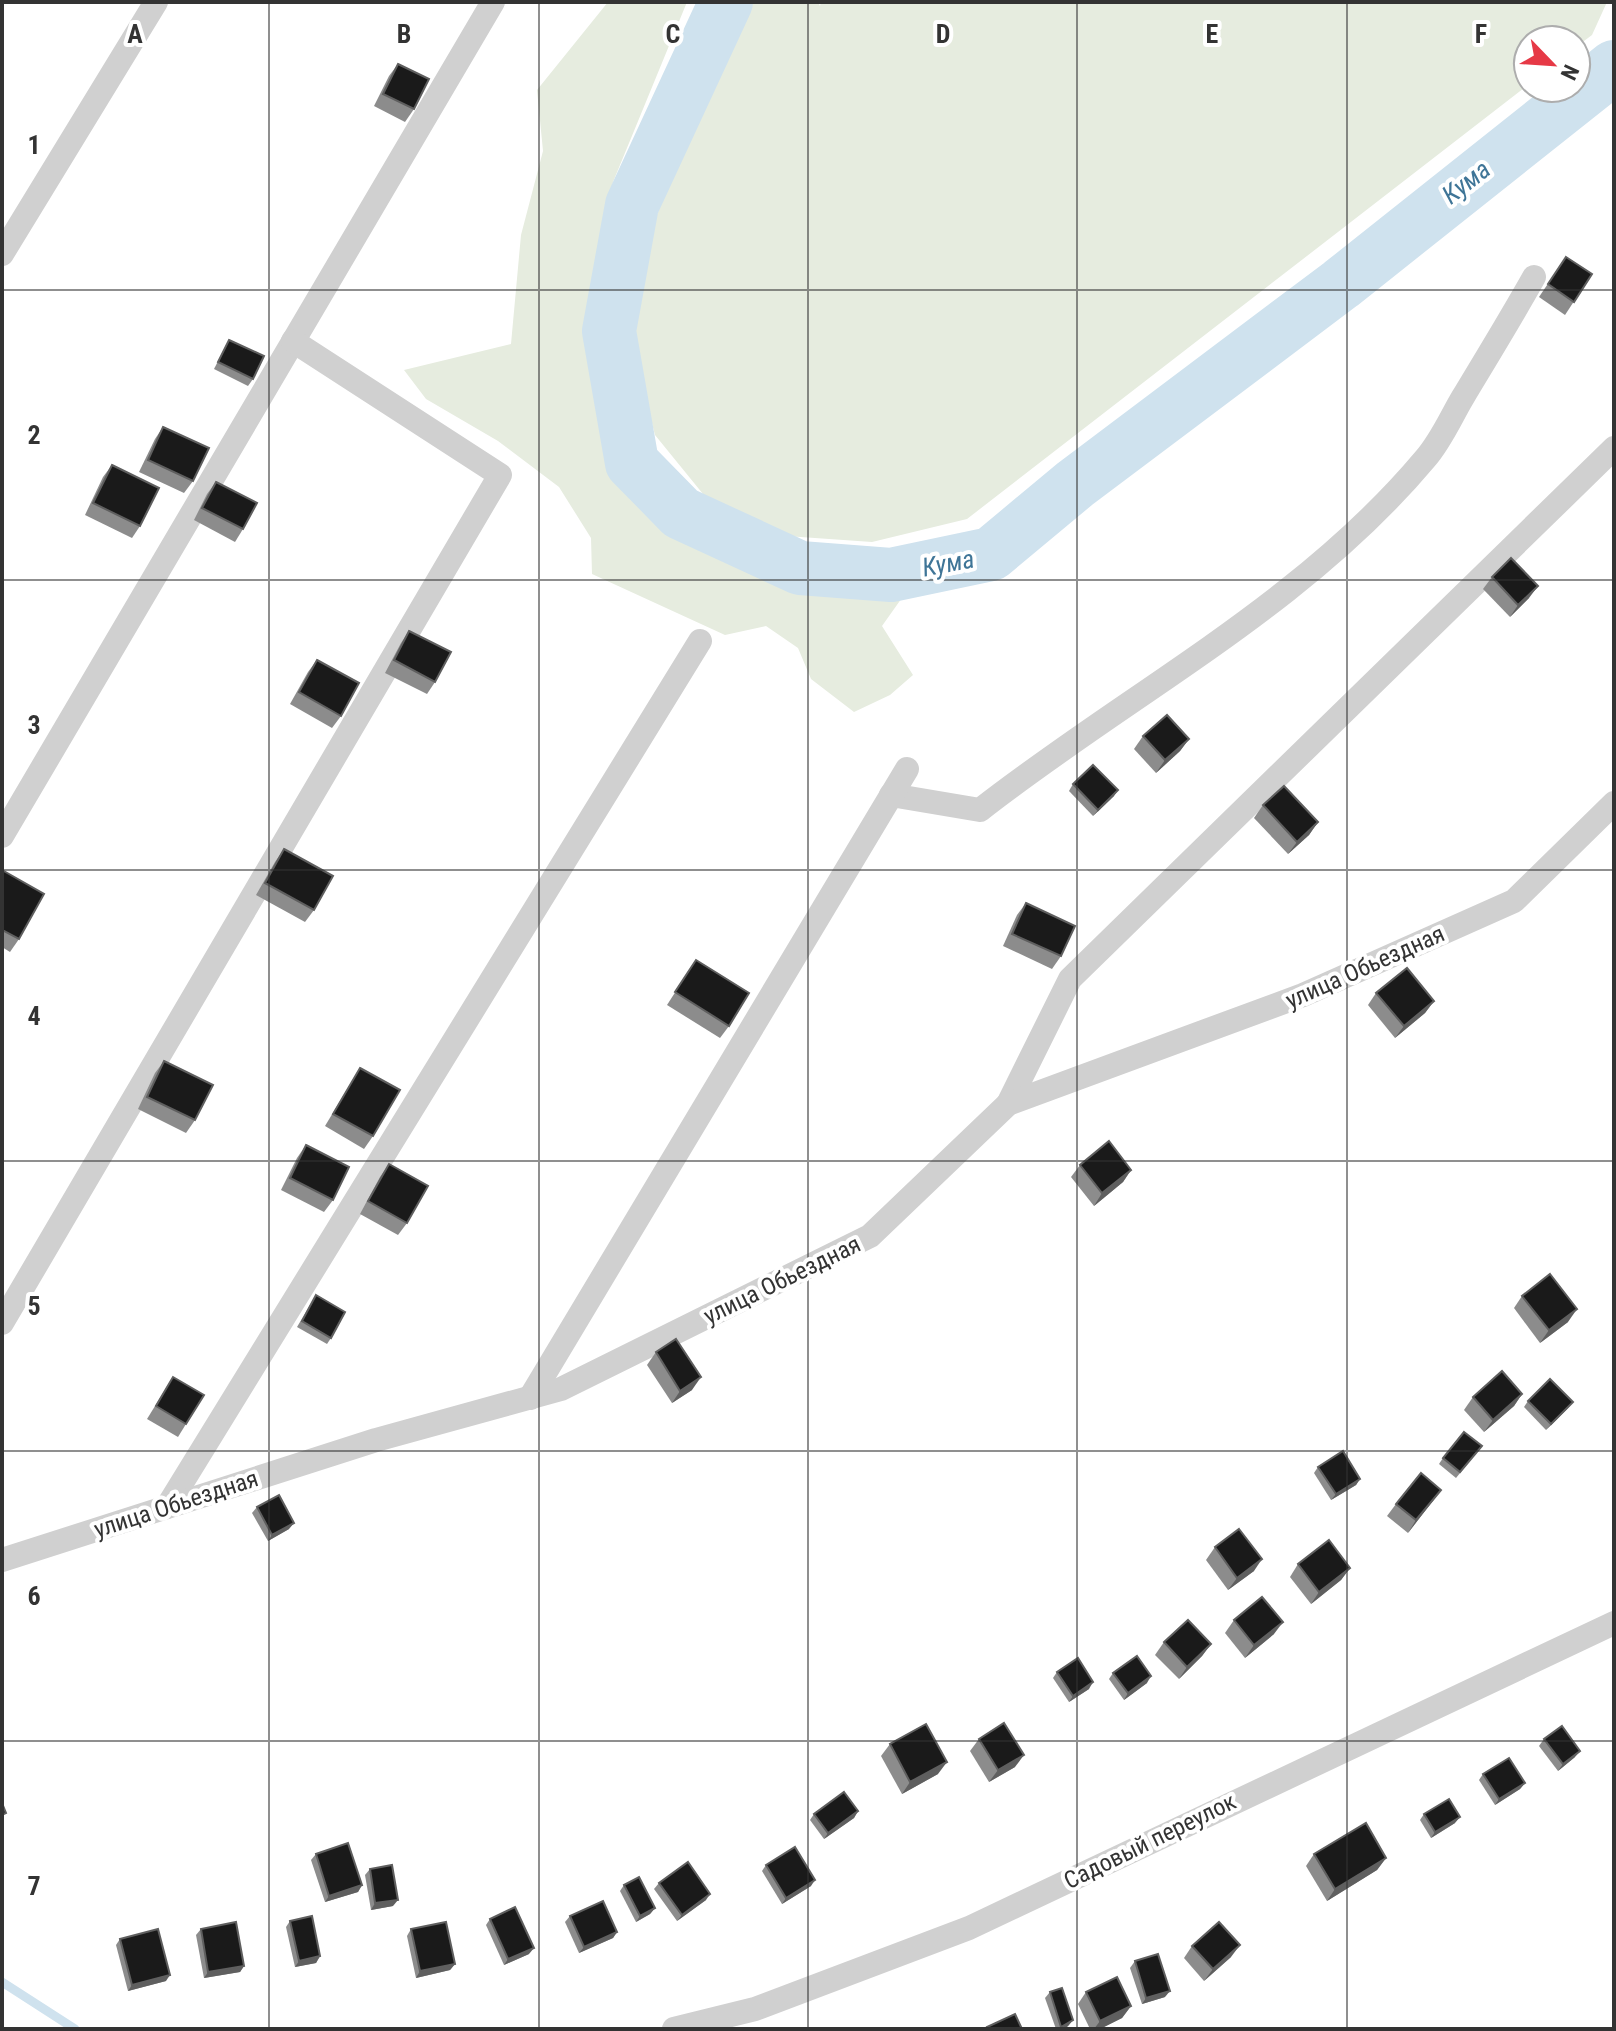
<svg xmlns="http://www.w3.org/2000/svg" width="1616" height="2031" font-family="'Roboto Condensed',sans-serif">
<rect width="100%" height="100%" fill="#fff"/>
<g fill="#e6ecdf">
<path d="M608,2H687L613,182L593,332L622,472L670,524L698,541L804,588L863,597L904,595L882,626L913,675L890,695L854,712L811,679L798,648L766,626L725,635L592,574L591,538L559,487L498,441L426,399L404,370L511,344L521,235L543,151L537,90Z"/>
<path d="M743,2H818L820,6L821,2H1607L1592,35L1576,47V40H1528V85L967,519L872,542L772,535L703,494L655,435L631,341L656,217Z"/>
</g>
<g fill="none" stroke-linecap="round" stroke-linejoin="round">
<path stroke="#cfe2ee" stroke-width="9" d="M2,1982L75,2029"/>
<path stroke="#cfe2ee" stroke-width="54" d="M726,2L632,205L609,331L632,463L681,513L800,568L891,575L991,554L1075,484L1341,284L1614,67"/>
<g stroke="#d0d0d0" stroke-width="24">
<path d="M2,254L156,2"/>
<path d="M891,795L980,810C1128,694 1302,606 1425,459C1441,441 1451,417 1463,397C1487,357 1511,318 1534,277"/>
<path d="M2,836L493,2"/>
<path d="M1008,1104L1070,979L1614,448"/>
<path d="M2,1323L500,475L293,341"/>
<path d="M530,1398L907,769"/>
<path d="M167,1507L700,641"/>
<path d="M2,1560L376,1440L561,1389L870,1236L1008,1104L1303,995L1514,901L1614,803"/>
<path d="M674,2029L755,2009L969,1928L1614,1623"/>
</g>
</g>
<g fill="#8c8c8c">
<path d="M398,64L414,109L405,122L374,106L389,76Z"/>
<path d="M1566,257L1592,274L1565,315L1539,297Z"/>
<path d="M229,340L253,379L248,386L214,369Z"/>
<path d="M163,427L193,481L184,493L139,472L155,439Z"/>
<path d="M112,465L140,526L132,538L85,515L103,477Z"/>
<path d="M216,482L243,529L235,542L194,520L207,494Z"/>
<path d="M1492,577L1529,598L1510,617L1483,589Z"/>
<path d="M409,631L435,682L427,694L385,673L401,643Z"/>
<path d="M317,660L341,716L332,728L290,704L308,672Z"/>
<path d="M1143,736L1189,739L1180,751L1156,773L1134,749Z"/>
<path d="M1073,784L1114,796L1093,816L1069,791Z"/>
<path d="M1263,805L1318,822L1309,835L1288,854L1254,818Z"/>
<path d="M284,849L314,910L305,922L256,895L275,862Z"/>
<path d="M2,870L19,939L10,952L2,947Z"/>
<path d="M1026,903L1061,956L1052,969L1003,946L1017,915Z"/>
<path d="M696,960L729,1026L720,1038L667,1005Z"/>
<path d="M1376,993L1434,1001L1425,1013L1395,1038L1368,1005Z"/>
<path d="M164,1061L195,1120L186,1133L138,1109L155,1073Z"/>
<path d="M360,1068L373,1136L364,1149L325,1126Z"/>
<path d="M306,1145L333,1200L324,1212L281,1190L297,1158Z"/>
<path d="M389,1164L407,1223L398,1235L360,1214L380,1177Z"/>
<path d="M1080,1165L1131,1170L1123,1182L1094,1206L1071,1177Z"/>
<path d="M316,1295L331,1338L327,1344L297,1327Z"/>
<path d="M1522,1296L1568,1322L1540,1343L1514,1308Z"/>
<path d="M656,1352L692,1390L672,1403L647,1365Z"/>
<path d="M173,1377L186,1424L178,1437L147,1419Z"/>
<path d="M1522,1394L1514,1406L1484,1432L1464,1410L1473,1397Z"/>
<path d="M1528,1401L1568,1408L1546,1430L1524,1407Z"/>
<path d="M1482,1446L1456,1478L1439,1464L1443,1458Z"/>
<path d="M1318,1467L1360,1479L1356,1485L1331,1500L1314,1473Z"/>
<path d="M1441,1490L1408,1533L1387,1516L1396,1504Z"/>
<path d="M257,1507L289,1529L268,1541L252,1513Z"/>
<path d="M1215,1547L1254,1571L1228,1590L1206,1560Z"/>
<path d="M1298,1564L1350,1568L1341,1580L1311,1604L1290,1577Z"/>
<path d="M1234,1620L1274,1634L1245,1658L1225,1633Z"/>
<path d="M1164,1642L1211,1644L1202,1656L1179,1679L1155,1655Z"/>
<path d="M1057,1672L1089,1689L1069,1702L1053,1678Z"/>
<path d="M1113,1673L1147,1683L1124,1700L1109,1679Z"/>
<path d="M979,1739L1015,1767L989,1782L970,1751Z"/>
<path d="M1544,1739L1575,1757L1558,1771L1539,1746Z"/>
<path d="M890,1744L938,1774L902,1794L881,1756Z"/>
<path d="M1483,1774L1525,1783L1520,1789L1495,1805L1479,1780Z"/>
<path d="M858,1811L854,1818L824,1839L810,1820L814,1814Z"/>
<path d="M1424,1814L1455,1823L1431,1838L1420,1820Z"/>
<path d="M316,1854L362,1885L358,1892L325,1902L311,1860Z"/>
<path d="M1314,1854L1386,1858L1377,1870L1327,1901L1306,1866Z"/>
<path d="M766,1865L811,1886L782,1904L762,1871Z"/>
<path d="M370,1869L393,1906L371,1910L365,1875Z"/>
<path d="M659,1883L706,1900L677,1921L654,1889Z"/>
<path d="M624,1885L655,1908L650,1914L636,1922L620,1891Z"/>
<path d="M570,1916L617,1932L613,1938L579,1953L565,1922Z"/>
<path d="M490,1919L529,1954L504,1965L486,1925Z"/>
<path d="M290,1921L320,1956L316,1963L295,1967L286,1927Z"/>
<path d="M201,1929L244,1966L240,1972L204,1978L196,1935Z"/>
<path d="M411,1929L455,1964L450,1970L416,1978L407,1936Z"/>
<path d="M120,1939L166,1981L128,1991L116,1945Z"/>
<path d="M1192,1946L1231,1957L1204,1981L1184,1958Z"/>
<path d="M1135,1961L1165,1997L1142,2004L1130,1968Z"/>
<path d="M1050,1992L1073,2020L1068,2026L1064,2029H1056L1045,1998Z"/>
<path d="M1086,1992L1131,2006L1122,2018L1100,2029H1090L1078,2004Z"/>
</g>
<g fill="#5f5f5f">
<path d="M1538,586L1529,598L1510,617L1518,605Z"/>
<path d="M1189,739L1180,751L1156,773L1165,760Z"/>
<path d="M1118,790L1114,796L1093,816L1098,810Z"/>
<path d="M1318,822L1309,835L1288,854L1297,842Z"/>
<path d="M1434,1001L1425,1013L1395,1038L1404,1026Z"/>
<path d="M1131,1170L1123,1182L1094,1206L1102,1193Z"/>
<path d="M1577,1309L1568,1322L1540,1343L1549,1330Z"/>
<path d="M701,1377L692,1390L672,1403L680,1391Z"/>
<path d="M1522,1394L1514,1406L1484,1432L1493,1420Z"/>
<path d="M1573,1402L1568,1408L1546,1430L1551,1424Z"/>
<path d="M1360,1479L1356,1485L1331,1500L1336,1494Z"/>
<path d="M1441,1490L1432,1502L1408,1533L1416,1520Z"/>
<path d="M294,1523L289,1529L268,1541L272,1535Z"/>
<path d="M1262,1559L1254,1571L1228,1590L1237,1578Z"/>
<path d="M1350,1568L1341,1580L1311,1604L1319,1592Z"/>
<path d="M1283,1622L1274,1634L1245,1658L1254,1645Z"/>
<path d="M1211,1644L1202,1656L1179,1679L1187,1667Z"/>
<path d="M1151,1676L1147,1683L1124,1700L1128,1693Z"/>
<path d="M1093,1682L1089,1689L1069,1702L1073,1696Z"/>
<path d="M1580,1751L1575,1757L1558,1771L1563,1764Z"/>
<path d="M1024,1755L1015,1767L989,1782L998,1770Z"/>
<path d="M947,1762L938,1774L902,1794L910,1782Z"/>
<path d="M1525,1783L1520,1789L1495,1805L1499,1799Z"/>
<path d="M858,1811L854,1818L824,1839L828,1833Z"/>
<path d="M1460,1817L1455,1823L1431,1838L1435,1832Z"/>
<path d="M1386,1858L1377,1870L1327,1901L1335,1889Z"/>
<path d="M815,1880L811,1886L782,1904L786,1898Z"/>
<path d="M362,1885L358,1892L325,1902L329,1896Z"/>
<path d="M710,1894L706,1900L677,1921L682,1915Z"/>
<path d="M398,1900L393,1906L371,1910L375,1903Z"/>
<path d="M655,1908L650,1914L636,1922L640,1916Z"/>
<path d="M617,1932L613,1938L579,1953L584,1947Z"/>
<path d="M1240,1945L1231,1957L1204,1981L1213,1969Z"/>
<path d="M534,1948L529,1954L504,1965L508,1959Z"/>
<path d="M320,1956L316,1963L295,1967L299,1961Z"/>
<path d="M455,1964L450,1970L416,1978L420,1971Z"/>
<path d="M244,1966L240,1972L204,1978L208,1972Z"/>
<path d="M170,1975L166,1981L128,1991L132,1985Z"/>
<path d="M1170,1991L1165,1997L1142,2004L1146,1998Z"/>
<path d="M1131,2006L1122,2018L1100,2029H1094L1100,2021Z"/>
<path d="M1073,2020L1068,2026L1064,2029H1060Z"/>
</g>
<g fill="#1a1a1a" stroke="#5f5f5f" stroke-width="2">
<path d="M398,64L429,79L414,109L383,94Z"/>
<path d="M1566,257L1592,274L1574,302L1548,284Z"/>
<path d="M229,340L264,356L253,379L218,362Z"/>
<path d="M163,427L209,448L193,481L148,460Z"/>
<path d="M112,465L159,488L140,526L93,503Z"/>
<path d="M216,482L257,503L243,529L202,508Z"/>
<path d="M1511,558L1538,586L1518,605L1492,577Z"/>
<path d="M409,631L451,652L435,682L394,660Z"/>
<path d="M317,660L359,683L341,716L299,692Z"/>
<path d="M1167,715L1189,739L1165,760L1143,736Z"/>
<path d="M1093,765L1118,790L1098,810L1073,784Z"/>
<path d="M1284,786L1318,822L1297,842L1263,805Z"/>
<path d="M284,849L333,876L314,910L265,883Z"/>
<path d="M2,870L44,894L19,939L2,930Z"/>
<path d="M1026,903L1075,926L1061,956L1012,934Z"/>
<path d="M696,960L749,993L729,1026L675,992Z"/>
<path d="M1407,968L1434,1001L1404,1026L1376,993Z"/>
<path d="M164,1061L213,1085L195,1120L147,1097Z"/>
<path d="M360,1068L400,1090L373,1136L333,1114Z"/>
<path d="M1109,1141L1131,1170L1102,1193L1080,1165Z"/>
<path d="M306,1145L349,1167L333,1200L290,1178Z"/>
<path d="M389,1164L428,1186L407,1223L368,1201Z"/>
<path d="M1550,1274L1577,1309L1549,1330L1522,1296Z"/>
<path d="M316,1295L345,1312L331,1338L302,1321Z"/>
<path d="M676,1339L701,1377L680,1391L656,1352Z"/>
<path d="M1502,1371L1522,1394L1493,1420L1473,1397Z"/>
<path d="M173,1377L204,1395L186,1424L156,1406Z"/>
<path d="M1550,1379L1573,1402L1551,1424L1528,1401Z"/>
<path d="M1464,1432L1482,1446L1460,1472L1443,1458Z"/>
<path d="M1343,1451L1360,1479L1336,1494L1318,1467Z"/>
<path d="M1421,1473L1441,1490L1416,1520L1396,1504Z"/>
<path d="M279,1495L294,1523L272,1535L257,1507Z"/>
<path d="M1239,1529L1262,1559L1237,1578L1215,1547Z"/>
<path d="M1329,1540L1350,1568L1319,1592L1298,1564Z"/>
<path d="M1262,1597L1283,1622L1254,1645L1234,1620Z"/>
<path d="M1188,1620L1211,1644L1187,1667L1164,1642Z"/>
<path d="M1137,1656L1151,1676L1128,1693L1113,1673Z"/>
<path d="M1078,1658L1093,1682L1073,1696L1057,1672Z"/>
<path d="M1004,1723L1024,1755L998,1770L979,1739Z"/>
<path d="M926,1724L947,1762L910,1782L890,1744Z"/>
<path d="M1562,1726L1580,1751L1563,1764L1544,1739Z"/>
<path d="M1509,1758L1525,1783L1499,1799L1483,1774Z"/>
<path d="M844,1792L858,1811L828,1833L814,1814Z"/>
<path d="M1449,1799L1460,1817L1435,1832L1424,1814Z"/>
<path d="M2,1803L6,1813L2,1815Z"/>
<path d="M1366,1823L1386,1858L1335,1889L1314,1854Z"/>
<path d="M348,1843L362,1885L329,1896L316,1854Z"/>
<path d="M795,1847L815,1880L786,1898L766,1865Z"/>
<path d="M688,1862L710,1894L682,1915L659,1883Z"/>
<path d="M392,1865L398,1900L375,1903L370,1869Z"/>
<path d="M639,1877L655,1908L640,1916L624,1885Z"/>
<path d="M603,1901L617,1932L584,1947L570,1916Z"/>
<path d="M515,1907L534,1948L508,1959L490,1919Z"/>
<path d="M312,1916L320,1956L299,1961L290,1921Z"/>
<path d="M236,1922L244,1966L208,1972L201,1929Z"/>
<path d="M446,1922L455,1964L420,1971L411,1929Z"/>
<path d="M1219,1922L1240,1945L1213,1969L1192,1946Z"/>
<path d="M158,1929L170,1975L132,1985L120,1939Z"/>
<path d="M1158,1954L1170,1991L1146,1998L1135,1961Z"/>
<path d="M1117,1977L1131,2006L1100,2021L1086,1992Z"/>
<path d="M1062,1988L1073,2020L1061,2027L1050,1992Z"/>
<path d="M1015,2014L1022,2029H988L987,2027Z"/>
</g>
<path fill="none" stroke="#333" stroke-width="2" stroke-opacity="0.55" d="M269,2V2029M539,2V2029M808,2V2029M1077,2V2029M1347,2V2029M2,290H1614M2,580H1614M2,870H1614M2,1161H1614M2,1451H1614M2,1741H1614"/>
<g text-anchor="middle" stroke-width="8" stroke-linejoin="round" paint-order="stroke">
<g font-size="24" fill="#333" stroke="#fff">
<text transform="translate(1365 967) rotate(-24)" y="8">улица Обьездная</text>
<text transform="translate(782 1280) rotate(-26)" y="8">улица Обьездная</text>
<text transform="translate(176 1504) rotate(-18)" y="8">улица Обьездная</text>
<text transform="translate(1150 1841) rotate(-26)" y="8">Садовый переулок</text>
</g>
<g font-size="26" font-style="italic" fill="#3f7597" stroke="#fff">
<text transform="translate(1466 182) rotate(-38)" y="9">Кума</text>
<text transform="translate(948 563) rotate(-11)" y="9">Кума</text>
</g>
</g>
<g font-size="26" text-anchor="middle" font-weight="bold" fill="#333" stroke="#fff" stroke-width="8" stroke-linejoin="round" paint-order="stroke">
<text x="135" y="43">A</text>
<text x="404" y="43">B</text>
<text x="673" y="43">C</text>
<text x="943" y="43">D</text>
<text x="1212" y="43">E</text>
<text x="1481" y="43">F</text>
<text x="34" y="154">1</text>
<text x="34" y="444">2</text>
<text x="34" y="734">3</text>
<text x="34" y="1025">4</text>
<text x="34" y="1315">5</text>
<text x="34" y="1605">6</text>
<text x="34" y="1895">7</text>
</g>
<rect width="1616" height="2031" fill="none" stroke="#333333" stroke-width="8"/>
<g transform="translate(1552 64) rotate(115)"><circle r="38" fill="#ffffff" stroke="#adadad" stroke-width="2"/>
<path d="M0-6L14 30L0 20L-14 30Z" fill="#e63946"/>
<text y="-12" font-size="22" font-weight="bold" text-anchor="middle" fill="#333333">N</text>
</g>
</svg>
